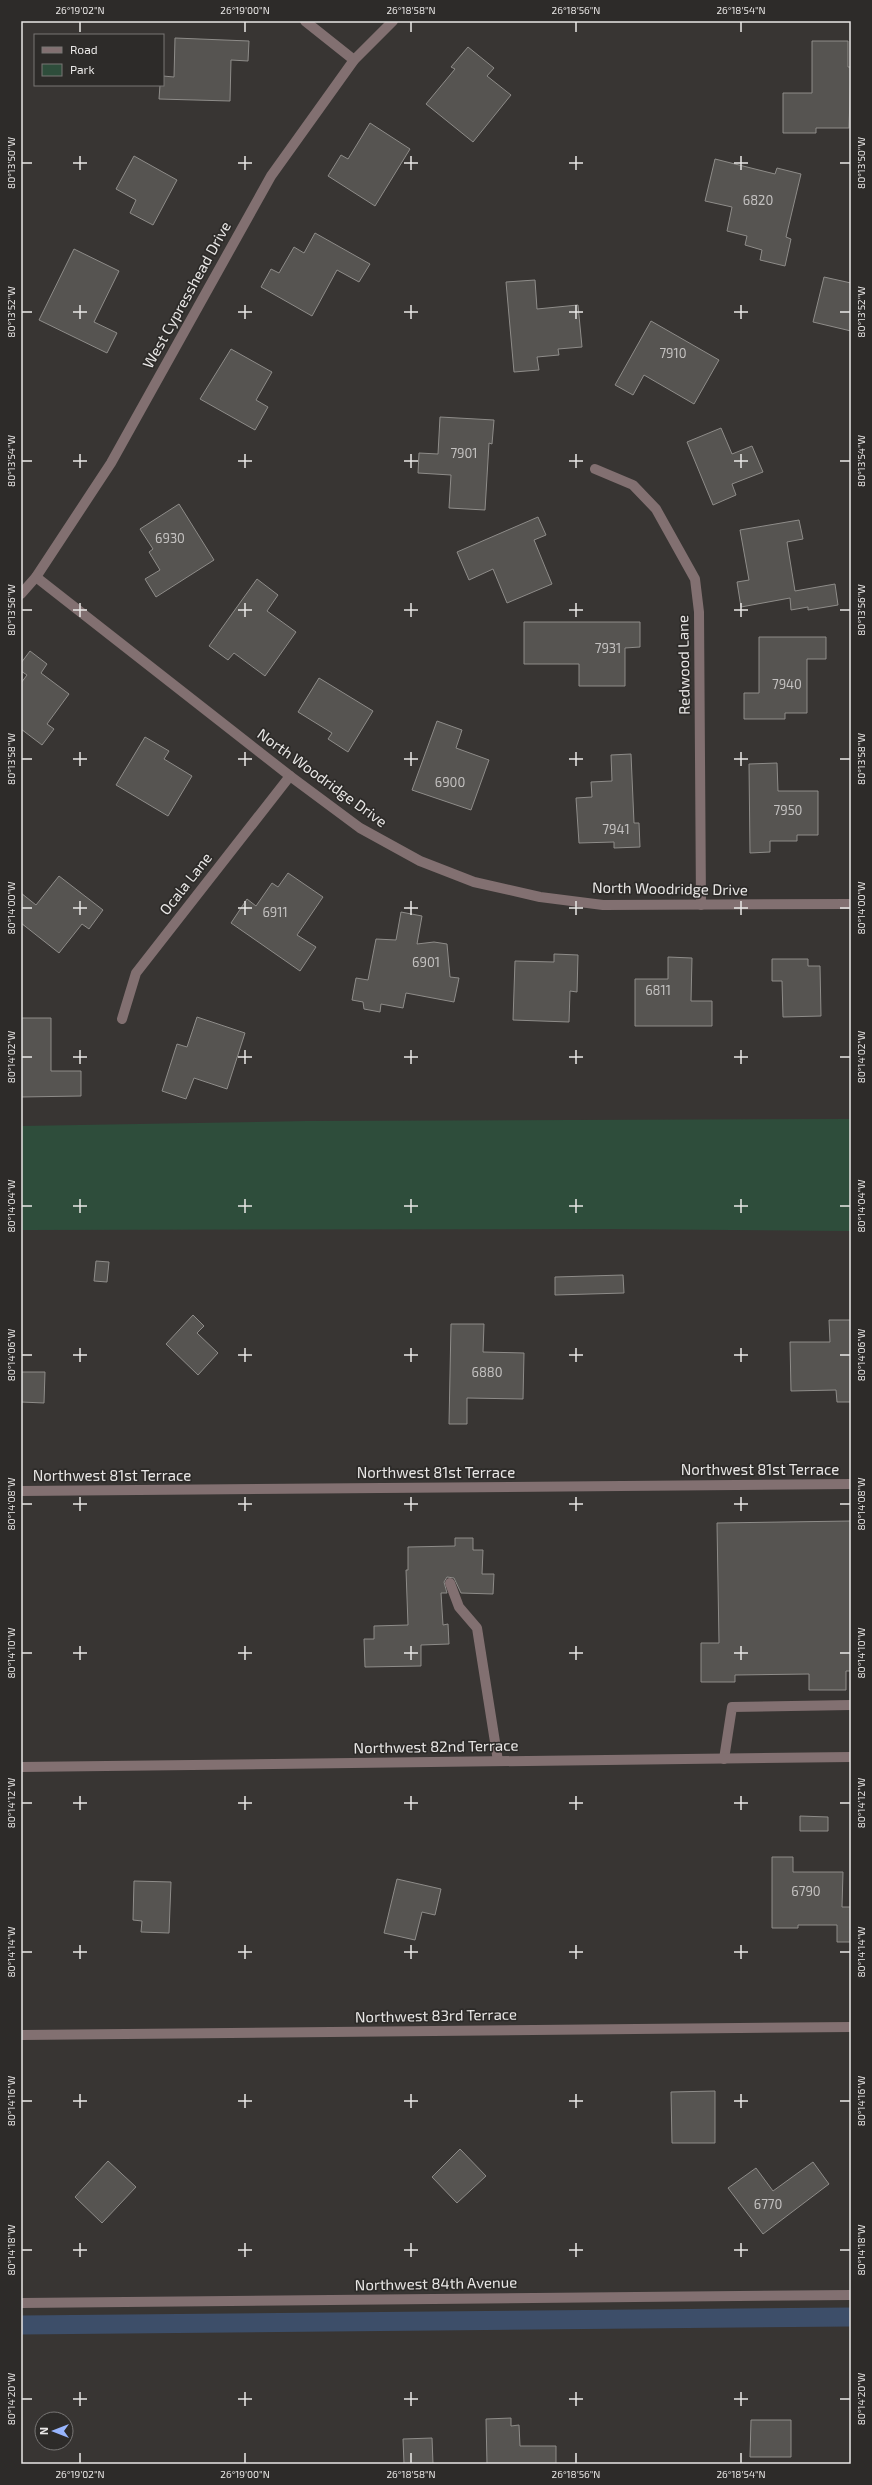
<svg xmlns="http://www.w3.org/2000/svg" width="872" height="2485" font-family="'Exo 2',sans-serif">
<rect width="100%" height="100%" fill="#383533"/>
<path fill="#2e4d3b" d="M851,1119V1231L606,1229L21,1230V1126L307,1121Z"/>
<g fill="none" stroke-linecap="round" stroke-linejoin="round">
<path stroke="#3d4e69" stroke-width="19" d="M21,2325L851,2317"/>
</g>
<g fill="#565451" stroke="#8e8c89">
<path d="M175,38L249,41L248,61L231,60L230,101L159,99L160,85H163V76L174,77Z"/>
<path d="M812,41H848V67H851L849,128H816V133H783V93H812Z"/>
<path d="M468,47L494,68L487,76L511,95L473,142L426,104L455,69L451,67Z"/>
<path d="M370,123L410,149L375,206L328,176L341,155L348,159Z"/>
<path d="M134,156L177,180L153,225L130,213L136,200L116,189Z"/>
<path d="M715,159L775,174L777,168L801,174L786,237L791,239L785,266L760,260L762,250L745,245L747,236L727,231L732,207L705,201Z"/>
<path d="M315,233L370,264L359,282L337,270L312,316L261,287L271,269L279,273L294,247L304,253Z"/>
<path d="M74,249L119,271L94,322L117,333L107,353L39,320Z"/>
<path d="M824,277L851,283V331L813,322Z"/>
<path d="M535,280L537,309L578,305L582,347L558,349L559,355L537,357L539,370L514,372L506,282Z"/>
<path d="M651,321L719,360L694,404L644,375L633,395L615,385Z"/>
<path d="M231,349L272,372L256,400L268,407L255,430L200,399Z"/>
<path d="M440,417L494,420L492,444L489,443L485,510L449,508L451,475L418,473L419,453L438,454Z"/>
<path d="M721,428L732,454L752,446L763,472L732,484L736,495L713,505L687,442Z"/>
<path d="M179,504L214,560L156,597L145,579L160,570L149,552L153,549L140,529Z"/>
<path d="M538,517L546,535L534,540L552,584L507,603L493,569L469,580L457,552Z"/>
<path d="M799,520L803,539L787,542L795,591L835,584L838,605L808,610V607L791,610L790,598L741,607L737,582L749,580L740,530Z"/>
<path d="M257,579L278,595L267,611L296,632L265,676L234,653L228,660L209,646Z"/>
<path d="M524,622H640V647L625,648V686H579V664H524Z"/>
<path d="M759,637H826V659H807V713H785V719H744V693H759Z"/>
<path d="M30,651L47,664L41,673L69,694L47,724L54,729L42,745L21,729V683L27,675L21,671V663Z"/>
<path d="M319,678L373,711L348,752L328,739L332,733L298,712Z"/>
<path d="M437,721L462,730L456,748L489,760L471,810L412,790Z"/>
<path d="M145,737L169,751L164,759L192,776L168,816L116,785Z"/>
<path d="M631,754L634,823H639L640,847L614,848V842L579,843L576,798L592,797L591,782L612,781L611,755Z"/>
<path d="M777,763L778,791H818V835H797V841H770V852L750,853L749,764Z"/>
<path d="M288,873L323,897L297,935L316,947L300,971L231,923L247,899L256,906L272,883L278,887Z"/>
<path d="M59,876L103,910L89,929L82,924L59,953L21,923V893L36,905Z"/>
<path d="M401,912L422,916L417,944L434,942L447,944L450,977L459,978L454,1002L406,993L403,1008L381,1004L380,1012L364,1009L363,1002L352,1000L356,978L368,980L376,939L396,940Z"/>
<path d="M554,954L578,955L577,992L570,991L569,1022L513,1020L515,961L554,962Z"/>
<path d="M668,957L692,958L691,1001H712V1026H635V979H668Z"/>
<path d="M772,959H808V966H820L821,1016L783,1017L782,981H772Z"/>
<path d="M197,1017L245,1033L227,1089L194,1078L186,1099L162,1091L177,1044L187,1047Z"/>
<path d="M21,1018H51V1071H81V1096L21,1097Z"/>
<path d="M96,1261L109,1262L107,1282L94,1281Z"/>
<path d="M623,1275L624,1293L555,1295V1277Z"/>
<path d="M193,1315L204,1326L197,1333L218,1353L198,1375L166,1344Z"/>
<path d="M829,1320H851V1402H837L836,1390L791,1391L790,1342H830Z"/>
<path d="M451,1324H484L483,1352L524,1353L523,1399L467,1398V1424H449Z"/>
<path d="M21,1372H45L44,1403L21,1402Z"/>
<path d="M851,1521V1671H846V1690H809V1674L735,1675V1682H701V1643H719L717,1523Z"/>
<path d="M455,1538H473V1550H483L482,1574H494L493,1594L461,1593L454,1578L447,1577L444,1582L447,1593H441L443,1625L448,1624L449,1644L421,1645V1666L365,1667L364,1639H374V1626L408,1625L406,1570H408V1547L455,1546Z"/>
<path d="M800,1816L828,1817V1831H800Z"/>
<path d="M772,1857H793V1872H843L842,1907H851V1942H837V1925H798V1928H772Z"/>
<path d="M397,1879L441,1889L435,1915L422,1912L415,1940L384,1933Z"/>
<path d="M134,1881L171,1882L169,1933L141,1932L142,1921L133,1920Z"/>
<path d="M715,2091V2143H672L671,2092Z"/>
<path d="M460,2149L486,2176L457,2203L432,2177Z"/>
<path d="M108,2161L136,2187L102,2223L75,2197Z"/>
<path d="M813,2162L829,2184L763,2234L728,2188L756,2168L773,2191Z"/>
<path d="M511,2418V2426L519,2425L520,2446H556V2464H487L486,2419Z"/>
<path d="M751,2420H791V2457H750Z"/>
<path d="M432,2438L433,2464H404L403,2439Z"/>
</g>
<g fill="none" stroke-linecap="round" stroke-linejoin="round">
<g stroke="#827071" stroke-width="10">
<path d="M305,21L354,60"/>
<path d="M595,469L633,485L656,509L695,579L699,612L701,905"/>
<path d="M36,577L290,776L360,828L420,861L474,882L540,897L603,905L851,904"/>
<path d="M21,594L36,577L111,463L271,176L354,60L393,21"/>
<path d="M122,1019L136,973L290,776"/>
<path d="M21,1491L851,1484"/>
<path d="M450,1583L459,1607L477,1628L498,1761"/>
<path d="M724,1759L732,1707L851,1705"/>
<path d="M21,1767L851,1757"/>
<path d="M21,2035L851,2027"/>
<path d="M21,2303L851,2295"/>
</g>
</g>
<path fill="none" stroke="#e9e7e6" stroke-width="1.5" d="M80,22V32M245,22V32M411,22V32M576,22V32M741,22V32M80,156V170M245,156V170M411,156V170M576,156V170M741,156V170M22,163H32M73,163H87M238,163H252M404,163H418M569,163H583M734,163H748M840,163H850M80,305V319M245,305V319M411,305V319M576,305V319M741,305V319M22,312H32M73,312H87M238,312H252M404,312H418M569,312H583M734,312H748M840,312H850M80,454V468M245,454V468M411,454V468M576,454V468M741,454V468M22,461H32M73,461H87M238,461H252M404,461H418M569,461H583M734,461H748M840,461H850M80,603V617M245,603V617M411,603V617M576,603V617M741,603V617M22,610H32M73,610H87M238,610H252M404,610H418M569,610H583M734,610H748M840,610H850M80,752V766M245,752V766M411,752V766M576,752V766M741,752V766M22,759H32M73,759H87M238,759H252M404,759H418M569,759H583M734,759H748M840,759H850M80,901V915M245,901V915M411,901V915M576,901V915M741,901V915M22,908H32M73,908H87M238,908H252M404,908H418M569,908H583M734,908H748M840,908H850M80,1050V1064M245,1050V1064M411,1050V1064M576,1050V1064M741,1050V1064M22,1057H32M73,1057H87M238,1057H252M404,1057H418M569,1057H583M734,1057H748M840,1057H850M80,1199V1213M245,1199V1213M411,1199V1213M576,1199V1213M741,1199V1213M22,1206H32M73,1206H87M238,1206H252M404,1206H418M569,1206H583M734,1206H748M840,1206H850M80,1348V1362M245,1348V1362M411,1348V1362M576,1348V1362M741,1348V1362M22,1355H32M73,1355H87M238,1355H252M404,1355H418M569,1355H583M734,1355H748M840,1355H850M80,1497V1511M245,1497V1511M411,1497V1511M576,1497V1511M741,1497V1511M22,1504H32M73,1504H87M238,1504H252M404,1504H418M569,1504H583M734,1504H748M840,1504H850M80,1646V1660M245,1646V1660M411,1646V1660M576,1646V1660M741,1646V1660M22,1653H32M73,1653H87M238,1653H252M404,1653H418M569,1653H583M734,1653H748M840,1653H850M80,1796V1810M245,1796V1810M411,1796V1810M576,1796V1810M741,1796V1810M22,1803H32M73,1803H87M238,1803H252M404,1803H418M569,1803H583M734,1803H748M840,1803H850M80,1945V1959M245,1945V1959M411,1945V1959M576,1945V1959M741,1945V1959M22,1952H32M73,1952H87M238,1952H252M404,1952H418M569,1952H583M734,1952H748M840,1952H850M80,2094V2108M245,2094V2108M411,2094V2108M576,2094V2108M741,2094V2108M22,2101H32M73,2101H87M238,2101H252M404,2101H418M569,2101H583M734,2101H748M840,2101H850M80,2243V2257M245,2243V2257M411,2243V2257M576,2243V2257M741,2243V2257M22,2250H32M73,2250H87M238,2250H252M404,2250H418M569,2250H583M734,2250H748M840,2250H850M80,2392V2406M245,2392V2406M411,2392V2406M576,2392V2406M741,2392V2406M22,2399H32M73,2399H87M238,2399H252M404,2399H418M569,2399H583M734,2399H748M840,2399H850M80,2453V2463M245,2453V2463M411,2453V2463M576,2453V2463M741,2453V2463"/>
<g text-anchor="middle" stroke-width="3.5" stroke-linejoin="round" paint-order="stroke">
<g font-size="13" fill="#c4c2c1">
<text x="758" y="205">6820</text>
<text x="673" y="358">7910</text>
<text x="464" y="458">7901</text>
<text x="170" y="543">6930</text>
<text x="608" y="653">7931</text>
<text x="787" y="689">7940</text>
<text x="450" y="787">6900</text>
<text x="788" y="815">7950</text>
<text x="616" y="834">7941</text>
<text x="275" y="917">6911</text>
<text x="426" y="967">6901</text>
<text x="658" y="995">6811</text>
<text x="487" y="1377">6880</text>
<text x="806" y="1896">6790</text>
<text x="768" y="2209">6770</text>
</g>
<g font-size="15" fill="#e9e7e6" stroke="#2d2b29">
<text transform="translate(187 295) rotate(-61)" y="5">West Cypresshead Drive</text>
<text transform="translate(684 665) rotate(-91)" y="5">Redwood Lane</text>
<text transform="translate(322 778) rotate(36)" y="5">North Woodridge Drive</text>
<text transform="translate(186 884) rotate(-52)" y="5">Ocala Lane</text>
<text transform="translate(670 889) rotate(1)" y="5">North Woodridge Drive</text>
<text x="760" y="1475">Northwest 81st Terrace</text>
<text x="436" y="1478">Northwest 81st Terrace</text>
<text x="112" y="1481">Northwest 81st Terrace</text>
<text transform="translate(436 1747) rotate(-1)" y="5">Northwest 82nd Terrace</text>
<text transform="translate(436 2016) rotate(-1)" y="5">Northwest 83rd Terrace</text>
<text transform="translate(436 2284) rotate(-1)" y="5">Northwest 84th Avenue</text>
</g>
</g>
<rect width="872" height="2485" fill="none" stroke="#2d2b29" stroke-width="44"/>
<rect x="34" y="34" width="130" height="52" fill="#2d2b29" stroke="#787675"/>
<rect x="42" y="47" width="20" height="6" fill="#827071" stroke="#787675"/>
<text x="70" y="54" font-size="12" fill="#e9e7e6">Road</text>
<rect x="42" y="64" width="20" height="12" fill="#2e4d3b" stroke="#787675"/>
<text x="70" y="74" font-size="12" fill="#e9e7e6">Park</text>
<g transform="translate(54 2431) rotate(270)"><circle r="19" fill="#2d2b29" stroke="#787675"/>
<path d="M0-3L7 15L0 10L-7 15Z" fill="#98b5fd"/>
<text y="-6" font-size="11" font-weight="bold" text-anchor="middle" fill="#e9e7e6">N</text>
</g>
<rect x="22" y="22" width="828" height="2441" fill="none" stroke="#e9e7e6" stroke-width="1.5"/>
<g font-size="10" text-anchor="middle" fill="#e9e7e6">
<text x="80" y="14">26°19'02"N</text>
<text x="245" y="14">26°19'00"N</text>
<text x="411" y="14">26°18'58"N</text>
<text x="576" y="14">26°18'56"N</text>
<text x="741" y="14">26°18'54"N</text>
<text transform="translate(861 163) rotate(-90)" y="4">80°13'50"W</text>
<text transform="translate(11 163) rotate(-90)" y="4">80°13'50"W</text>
<text transform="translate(861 312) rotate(-90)" y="4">80°13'52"W</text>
<text transform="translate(11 312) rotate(-90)" y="4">80°13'52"W</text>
<text transform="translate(861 461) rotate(-90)" y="4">80°13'54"W</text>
<text transform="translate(11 461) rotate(-90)" y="4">80°13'54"W</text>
<text transform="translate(861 610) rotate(-90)" y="4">80°13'56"W</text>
<text transform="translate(11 610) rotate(-90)" y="4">80°13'56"W</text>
<text transform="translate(861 759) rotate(-90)" y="4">80°13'58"W</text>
<text transform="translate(11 759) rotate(-90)" y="4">80°13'58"W</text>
<text transform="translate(861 908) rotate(-90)" y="4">80°14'00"W</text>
<text transform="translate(11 908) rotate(-90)" y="4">80°14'00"W</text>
<text transform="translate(11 1057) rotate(-90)" y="4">80°14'02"W</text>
<text transform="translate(861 1057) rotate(-90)" y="4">80°14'02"W</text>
<text transform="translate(861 1206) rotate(-90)" y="4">80°14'04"W</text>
<text transform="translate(11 1206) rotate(-90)" y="4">80°14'04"W</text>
<text transform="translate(861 1355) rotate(-90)" y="4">80°14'06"W</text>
<text transform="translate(11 1355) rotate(-90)" y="4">80°14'06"W</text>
<text transform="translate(11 1504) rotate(-90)" y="4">80°14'08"W</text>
<text transform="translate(861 1504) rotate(-90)" y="4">80°14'08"W</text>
<text transform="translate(11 1653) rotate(-90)" y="4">80°14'10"W</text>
<text transform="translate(861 1653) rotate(-90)" y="4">80°14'10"W</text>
<text transform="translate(11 1803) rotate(-90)" y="4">80°14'12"W</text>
<text transform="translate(861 1803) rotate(-90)" y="4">80°14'12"W</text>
<text transform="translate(11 1952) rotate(-90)" y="4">80°14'14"W</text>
<text transform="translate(861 1952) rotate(-90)" y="4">80°14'14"W</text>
<text transform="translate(861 2101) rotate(-90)" y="4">80°14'16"W</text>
<text transform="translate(11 2101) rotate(-90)" y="4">80°14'16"W</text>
<text transform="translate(861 2250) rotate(-90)" y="4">80°14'18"W</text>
<text transform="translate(11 2250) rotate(-90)" y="4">80°14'18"W</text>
<text transform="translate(11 2399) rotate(-90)" y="4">80°14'20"W</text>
<text transform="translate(861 2399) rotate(-90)" y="4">80°14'20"W</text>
<text x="80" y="2478">26°19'02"N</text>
<text x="245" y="2478">26°19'00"N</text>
<text x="411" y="2478">26°18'58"N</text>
<text x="576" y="2478">26°18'56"N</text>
<text x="741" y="2478">26°18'54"N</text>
</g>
</svg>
